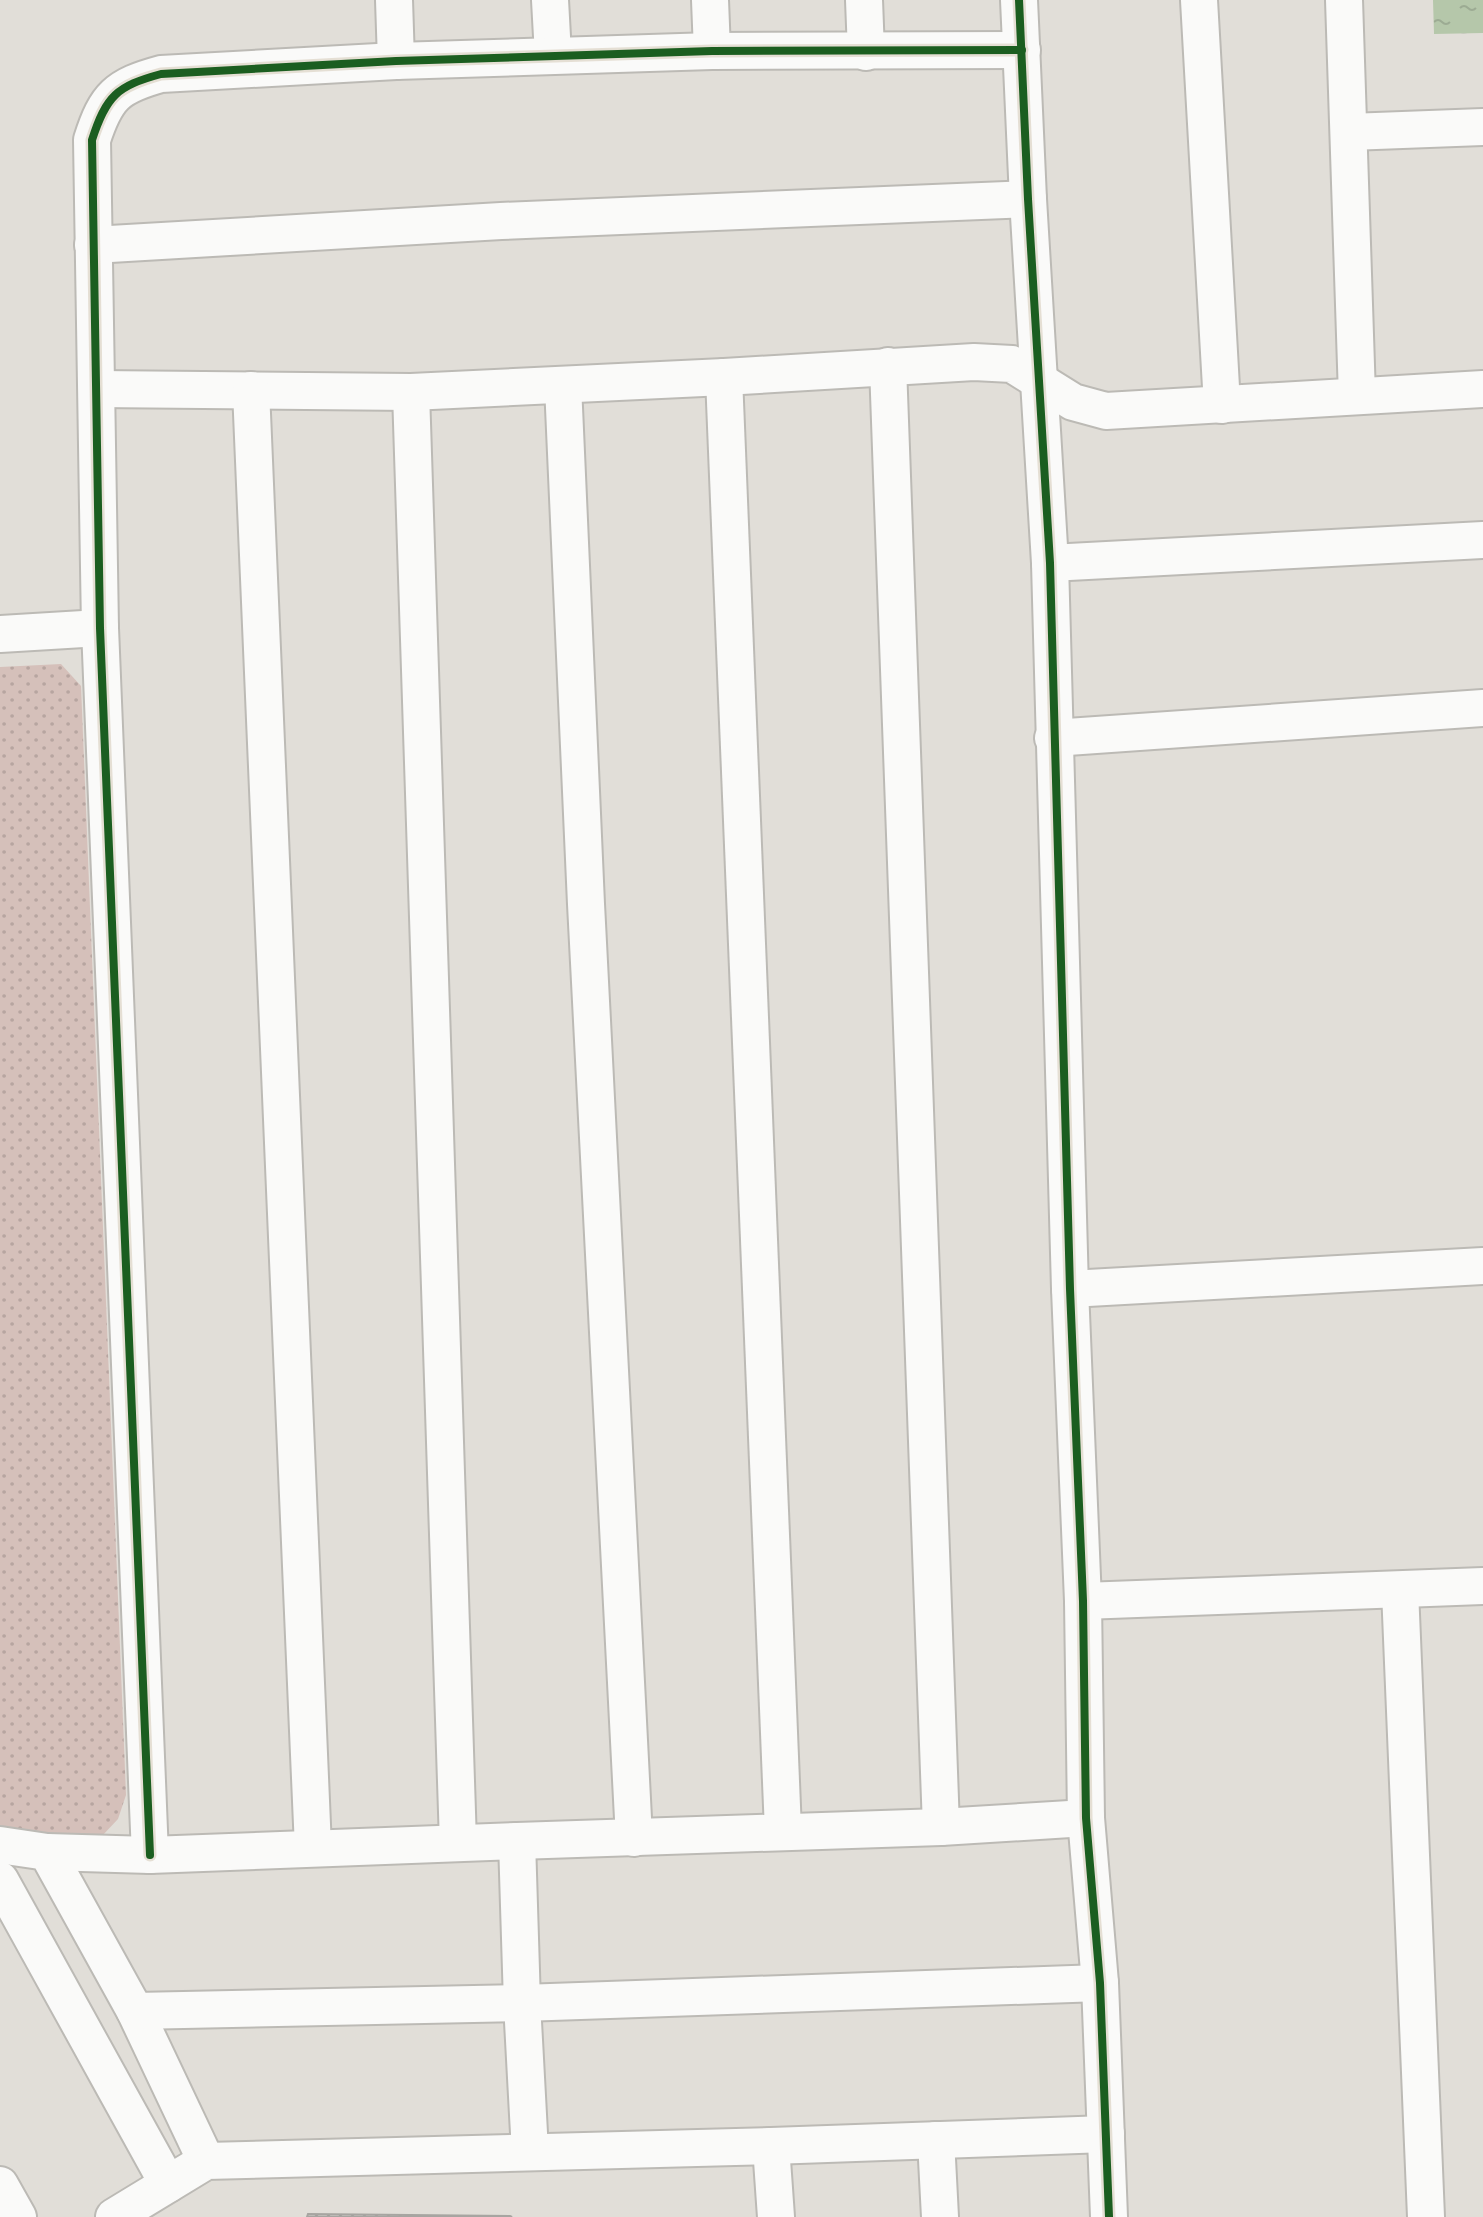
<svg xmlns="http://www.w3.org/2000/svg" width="1483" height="2217" font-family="Helvetica,sans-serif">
<defs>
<pattern id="grass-dots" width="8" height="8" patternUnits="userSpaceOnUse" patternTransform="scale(2)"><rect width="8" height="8" fill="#d5c0ba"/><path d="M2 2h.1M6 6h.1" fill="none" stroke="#b7a5a0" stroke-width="1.8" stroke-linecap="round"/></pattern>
<pattern id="water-ripples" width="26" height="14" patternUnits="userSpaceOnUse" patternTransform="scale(2)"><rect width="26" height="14" fill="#b5c7aa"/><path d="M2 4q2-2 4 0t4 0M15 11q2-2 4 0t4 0" fill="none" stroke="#9cab93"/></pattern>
<pattern id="building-hatch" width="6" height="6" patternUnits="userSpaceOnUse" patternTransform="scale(2)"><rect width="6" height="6" fill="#c4c3be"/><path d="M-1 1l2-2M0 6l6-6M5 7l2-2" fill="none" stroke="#a09f9b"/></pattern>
</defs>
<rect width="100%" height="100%" fill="#e1ded8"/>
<path fill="url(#grass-dots)" d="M61,664L81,686L126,1795L118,1819L102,1836L81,1837L0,1826V667Z"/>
<path fill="url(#water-ripples)" d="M1433,0H1483V33L1434,34Z"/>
<path fill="url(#building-hatch)" stroke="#a7a5a1" stroke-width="2" d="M308,2214L510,2216L512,2217H307Z"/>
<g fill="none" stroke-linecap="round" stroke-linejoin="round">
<g stroke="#bcbab5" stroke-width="40">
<g id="minor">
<path d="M394,0L396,61"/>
<path d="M550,0L553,55"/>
<path d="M710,0L712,51"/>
<path d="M864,0L866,52"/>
<path d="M1019,0L1028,199L1050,563L1070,1289L1083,1601L1086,1818L1100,1983L1109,2217"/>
<path d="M1199,0L1222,405"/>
<path d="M1344,0L1357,396"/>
<path d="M1349,132L1483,127"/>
<path d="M93,245L501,221L1028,199"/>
<path d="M888,366L941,1827"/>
<path d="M724,377L783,1831"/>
<path d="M563,385L586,904L634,1838"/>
<path d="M97,389L411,392L724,377L974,362L1012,364L1073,402L1106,411L1483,389"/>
<path d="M251,390L313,1848"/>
<path d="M411,392L458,1843"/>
<path d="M1050,563L1483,540"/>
<path d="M0,634L100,628"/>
<path d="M1053,738L1483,708"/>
<path d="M1070,1289L1483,1266"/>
<path d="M1400,1590L1426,2217"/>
<path d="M1083,1601L1483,1586"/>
<path d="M517,1841L522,2003L530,2152"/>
<path d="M0,1845L47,1852L135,2011L206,2161"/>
<path d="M47,1852L150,1855L517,1841L941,1827L1086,1818"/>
<path d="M150,1855L100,628L92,140C106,96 117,86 161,74L396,61L712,51L1022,50"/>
<path d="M0,1880L168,2184"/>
<path d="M135,2011L522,2003L1100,1983"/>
<path d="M936,2140L940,2217"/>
<path d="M771,2146L776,2217"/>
<path d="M0,2185L18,2217"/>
<path d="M114,2217L206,2161L771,2146L1106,2134"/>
</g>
</g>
<use href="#minor" stroke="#fafaf9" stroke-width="36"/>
<g stroke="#e5dfd4" stroke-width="13">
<g id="cycleway">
<path d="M1019,0L1028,199L1050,563L1070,1289L1083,1601L1086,1818L1100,1983L1109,2217"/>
<path d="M150,1855L100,628L92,140C106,96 117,86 161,74L396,61L712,51L1022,50"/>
</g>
</g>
<use href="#cycleway" stroke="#1b5e20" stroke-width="8"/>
</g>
</svg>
